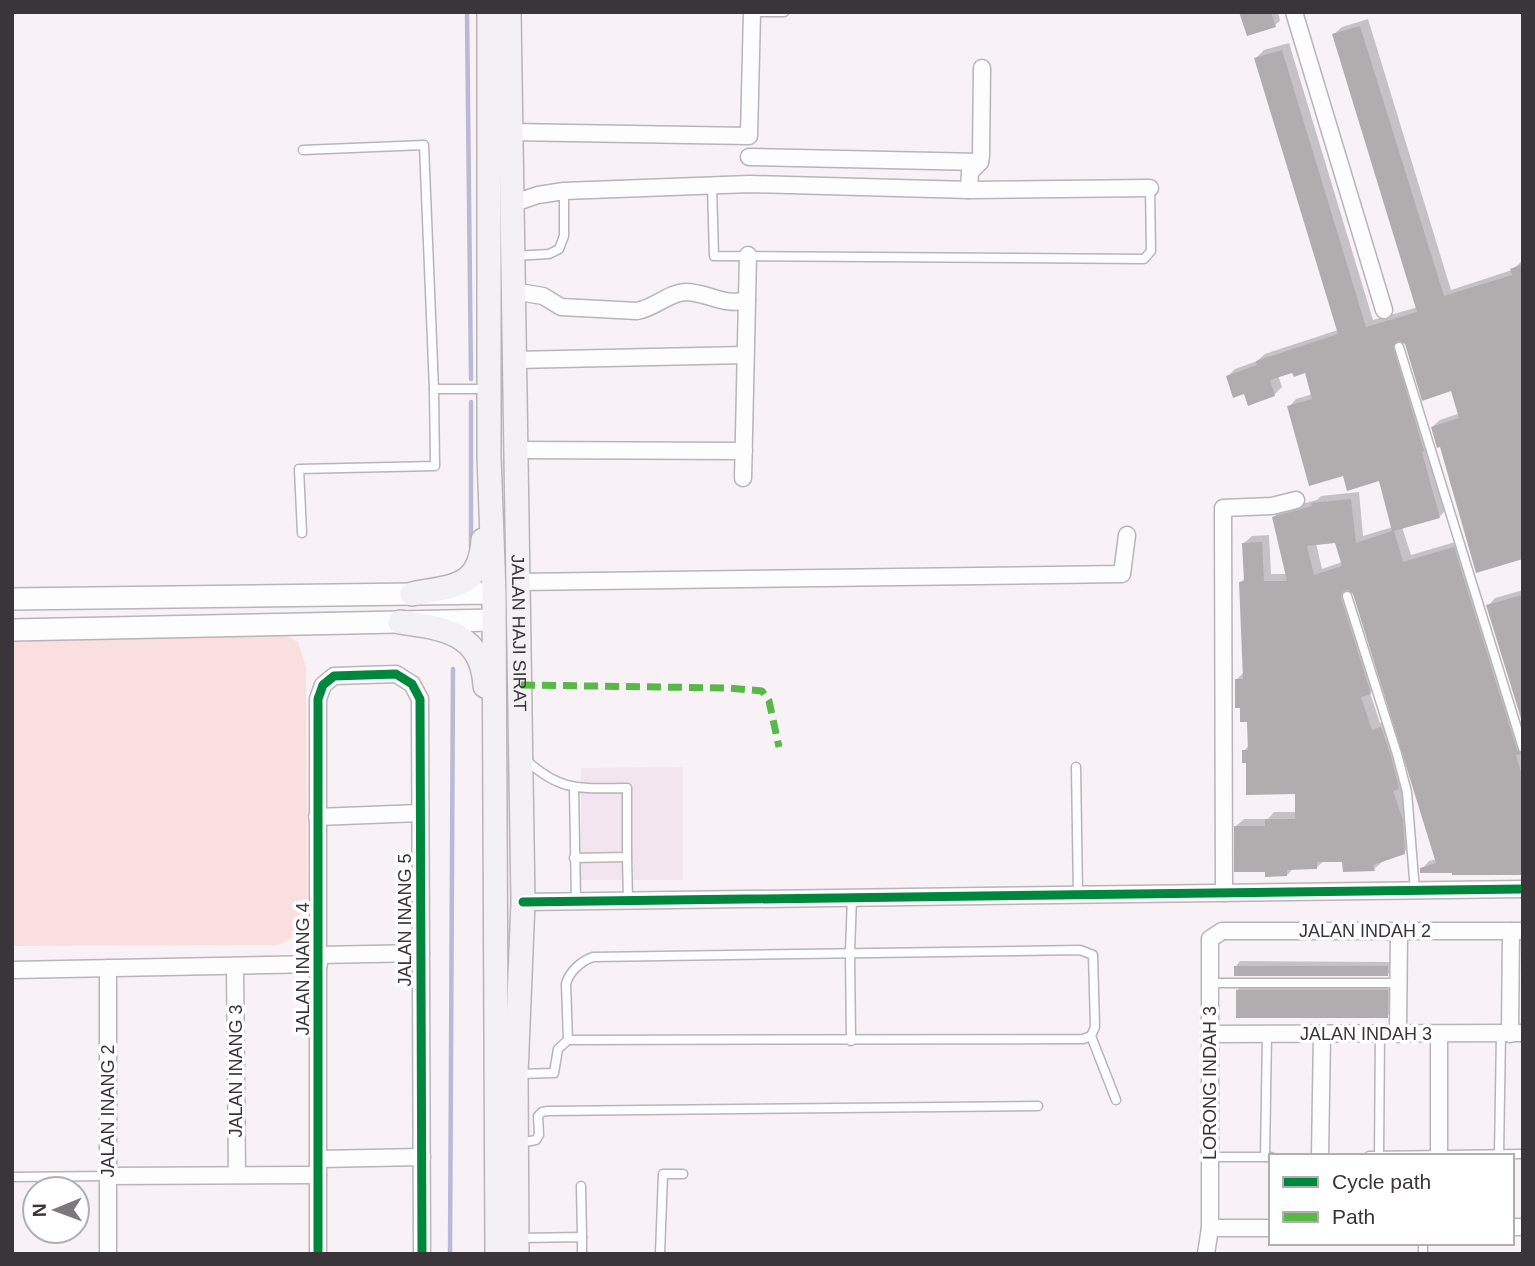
<svg xmlns="http://www.w3.org/2000/svg" width="1535" height="1266" font-family="Arial,sans-serif">
<rect width="100%" height="100%" fill="#f8f2f7"/>
<path fill="#f2e5ef" d="M683,767V880H581V768Z"/>
<path fill="#f9dfdf" d="M278,631L298,642L306,668L307,896C306,922 302,935 278,945L12,946V636Z"/>
<g fill="#0003" fill-rule="evenodd">
<path d="M1242,12H1278L1280,21L1275,25Z"/>
<path d="M1368,19L1451,290L1512,270L1523,260V436L1441,445L1432,427L1440,420L1460,413L1452,389L1407,344L1399,340L1431,442L1447,509L1439,517L1402,527L1411,555L1462,540L1523,738V873L1422,869L1429,861L1437,859L1355,593L1346,584L1378,685L1370,693L1380,723L1389,720L1406,779L1401,785L1410,812L1412,845L1404,852L1382,862L1374,869L1344,870V860L1324,861L1317,867L1294,868L1287,875L1236,826L1244,819H1268L1274,812H1297V792L1248,761L1244,751L1249,745V720L1236,680L1245,671L1241,582L1245,578L1244,543L1252,536L1269,535L1271,574H1287L1274,517L1281,509L1317,500L1321,496L1359,492L1363,536L1393,527L1380,479L1344,474L1289,407L1296,399L1313,394L1306,371H1293L1278,375L1282,387L1274,395L1245,392L1228,376L1235,369L1257,361L1265,354L1338,330L1256,58L1264,50L1289,43L1373,320L1418,307L1334,34L1342,27ZM1336,541L1342,562L1322,569L1316,543Z"/>
<path d="M1523,590V719L1488,606L1495,598Z"/>
<path d="M1240,961L1392,962V970L1387,975L1236,966Z"/>
<path d="M1242,985H1392V1011L1387,1016L1237,990Z"/>
</g>
<g fill="none" stroke-linecap="round" stroke-linejoin="round">
<g stroke="#bbb9d8" stroke-width="4.5">
<path d="M467,12L471,379"/>
<path d="M471,402V548"/>
<path d="M450,1254L453,669"/>
</g>
</g>
<g fill="#b1acae" fill-rule="evenodd">
<path d="M1239,12H1271L1276,27L1247,36Z"/>
<path d="M1360,26L1444,296L1512,275L1510,269L1523,264V559L1476,573L1440,447L1437,448L1431,427L1459,418L1451,391L1422,401L1405,344L1398,341L1393,346L1424,451L1422,452L1440,518L1394,531L1403,562L1454,547L1517,750L1521,754L1516,755L1523,779V875H1452V873H1420V868L1436,863L1353,594L1348,590L1342,592L1341,598L1371,694L1361,697L1372,730L1381,727L1391,756L1399,789L1393,791L1403,820L1405,854L1373,865L1375,871L1343,872L1342,862H1317V869L1287,870V876L1265,877V872H1234V826H1265V819H1295V794L1246,795V763H1242V750H1248L1247,722H1240V708H1235V679H1243L1239,582L1244,581L1242,543L1262,542L1264,581H1287L1272,517L1312,506L1311,503L1351,499L1356,543L1392,531L1379,481L1347,491L1343,476L1309,486L1287,406L1312,399L1305,373L1294,377L1292,373L1270,380L1275,396L1248,406L1244,394L1233,398L1226,376L1257,365L1256,361L1338,334L1254,58L1282,50L1366,327L1417,312L1332,34ZM1335,543L1342,566L1314,575L1307,546Z"/>
<path d="M1523,595V725L1486,605Z"/>
<rect x="1234" y="966" width="154" height="10"/>
<rect x="1236" y="990" width="152" height="28"/>
</g>
<g fill="none" stroke-linecap="round" stroke-linejoin="round">
<g stroke="#b8b4b7" stroke-width="11">
<g id="service">
<path d="M752,12H784"/>
<path d="M712,186L714,256L1144,259L1151,251L1150,188"/>
<path d="M514,256L549,254L559,249L564,236V191"/>
<path d="M1399,347L1523,748"/>
<path d="M434,389H487"/>
<path d="M302,533L299,469L435,466L434,389L424,145L303,150"/>
<path d="M1347,596L1397,754L1407,792L1415,891"/>
<path d="M526,760C562,793 581,788 627,788V857L574,858"/>
<path d="M1076,767L1078,895"/>
<path d="M574,788L576,901"/>
<path d="M627,857L628,900"/>
<path d="M1210,983H1399"/>
<path d="M568,1040L566,984C569,972 581,961 593,957L1080,950L1093,955L1095,1027L1091,1036L1116,1100"/>
<path d="M851,1041L850,952L852,897"/>
<path d="M519,1074L554,1073L558,1049L568,1040L1083,1039L1091,1036"/>
<path d="M519,1143L536,1140L539,1135L538,1116L542,1112L548,1111L1038,1106"/>
<path d="M1499,1155L1501,1033"/>
<path d="M1369,1156L1523,1154"/>
<path d="M1379,1156L1380,1034"/>
<path d="M1210,1157H1271"/>
<path d="M1265,1157L1267,1034"/>
<path d="M12,1177L108,1176"/>
<path d="M581,1186L582,1237"/>
<path d="M520,1238L582,1237V1254"/>
<path d="M660,1254L663,1174H683"/>
<path d="M1423,1254V1243"/>
</g>
</g>
<g stroke="#b8b4b7" stroke-width="19">
<g id="minor">
<path d="M1294,12L1384,310"/>
<path d="M511,132L749,136L752,12"/>
<path d="M749,157L980,162"/>
<path d="M969,190L970,172L980,162L981,156L982,68"/>
<path d="M511,204L538,195L564,191L750,184L969,190L1150,188"/>
<path d="M513,291L543,296L561,307L637,311C655,308 668,293 685,292C708,292 724,307 747,300"/>
<path d="M514,360L745,355"/>
<path d="M516,450L744,451"/>
<path d="M743,478L748,255"/>
<path d="M519,582L1122,574L1127,535"/>
<path d="M317,817L420,813"/>
<path d="M1224,893L1223,508L1272,506L1296,500"/>
<path d="M523,902L1523,889"/>
<path d="M319,955L421,953"/>
<path d="M235,966L237,1175"/>
<path d="M108,968V1254"/>
<path d="M12,970L319,964"/>
<path d="M1210,1034L1523,1033"/>
<path d="M1398,1034L1399,932"/>
<path d="M1439,1034V1155"/>
<path d="M1510,1034L1511,931"/>
<path d="M1320,1156L1322,1034"/>
<path d="M319,1159L422,1157"/>
<path d="M108,1176L318,1175"/>
<path d="M1512,1227H1523"/>
<path d="M1210,1228H1271"/>
<path d="M318,1254V699L323,685L334,676L396,674L412,684L420,699L422,1254"/>
<path d="M1206,1254L1210,1228V939L1222,931H1523"/>
</g>
</g>
<g stroke="#b8b4b7" stroke-width="24">
<g id="tertiary">
<path d="M12,599L494,593"/>
<path d="M12,630L494,620"/>
</g>
</g>
<g stroke="#b8b4b7" stroke-width="26">
<g id="secondary">
<path d="M489,12V456L494,593L497,1254"/>
<path id="s1" d="M509,12L523,902L516,1074L517,1254"/>
<path d="M412,594C452,586 480,589 483,540"/>
<path d="M400,622C444,628 482,633 485,686"/>
</g>
</g>
<use href="#service" stroke="#fefdfe" stroke-width="8"/>
<use href="#minor" stroke="#fefdfe" stroke-width="16"/>
<use href="#tertiary" stroke="#fefdfe" stroke-width="21"/>
<use href="#secondary" stroke="#f4f1f5" stroke-width="23"/>
<path stroke="#58b947" stroke-width="7" stroke-dasharray="14 7" stroke-linecap="butt" d="M521,685L728,688L762,691L769,701L779,747"/>
<g stroke="#fff" stroke-width="13">
<g id="cycleway">
<path d="M523,902L1523,889"/>
<path d="M318,1254V699L323,685L334,676L396,674L412,684L420,699L422,1254"/>
</g>
</g>
<use href="#cycleway" stroke="#00873e" stroke-width="9"/>
</g>
<g text-anchor="middle" stroke-width="7" stroke-linejoin="round" paint-order="stroke">
<g font-size="18" fill="#393538" stroke="#fff">
<text dy="6" stroke="none"><textPath href="#s1" startOffset="621">JALAN HAJI SIRAT</textPath></text>
<text transform="translate(405 920) rotate(-90)" y="6">JALAN INANG 5</text>
<text x="1365" y="937">JALAN INDAH 2</text>
<text transform="translate(303 969) rotate(-90)" y="6">JALAN INANG 4</text>
<text x="1366" y="1040">JALAN INDAH 3</text>
<text transform="translate(236 1071) rotate(-90)" y="6">JALAN INANG 3</text>
<text transform="translate(1210 1083) rotate(-90)" y="6">LORONG INDAH 3</text>
<text transform="translate(108 1111) rotate(-90)" y="6">JALAN INANG 2</text>
</g>
</g>
<rect width="1535" height="1266" fill="none" stroke="#393538" stroke-width="28"/>
<rect x="1269" y="1154" width="245" height="91" fill="#ffffff" stroke="#b0aeaf" stroke-width="2"/>
<rect x="1283" y="1177" width="35" height="10" fill="#00873e" stroke="#b0aeaf" stroke-width="2"/>
<text x="1332" y="1189" font-size="21" fill="#393538">Cycle path</text>
<rect x="1283" y="1212" width="35" height="10" fill="#58b947" stroke="#b0aeaf" stroke-width="2"/>
<text x="1332" y="1224" font-size="21" fill="#393538">Path</text>
<g transform="translate(56 1210) rotate(269)"><circle r="33" fill="#ffffff" stroke="#b0aeaf" stroke-width="2"/>
<path d="M0-5L12 26L0 18L-12 26Z" fill="#7c777b"/>
<text y="-10" font-size="19" font-weight="bold" text-anchor="middle" fill="#393538">N</text>
</g>
</svg>
